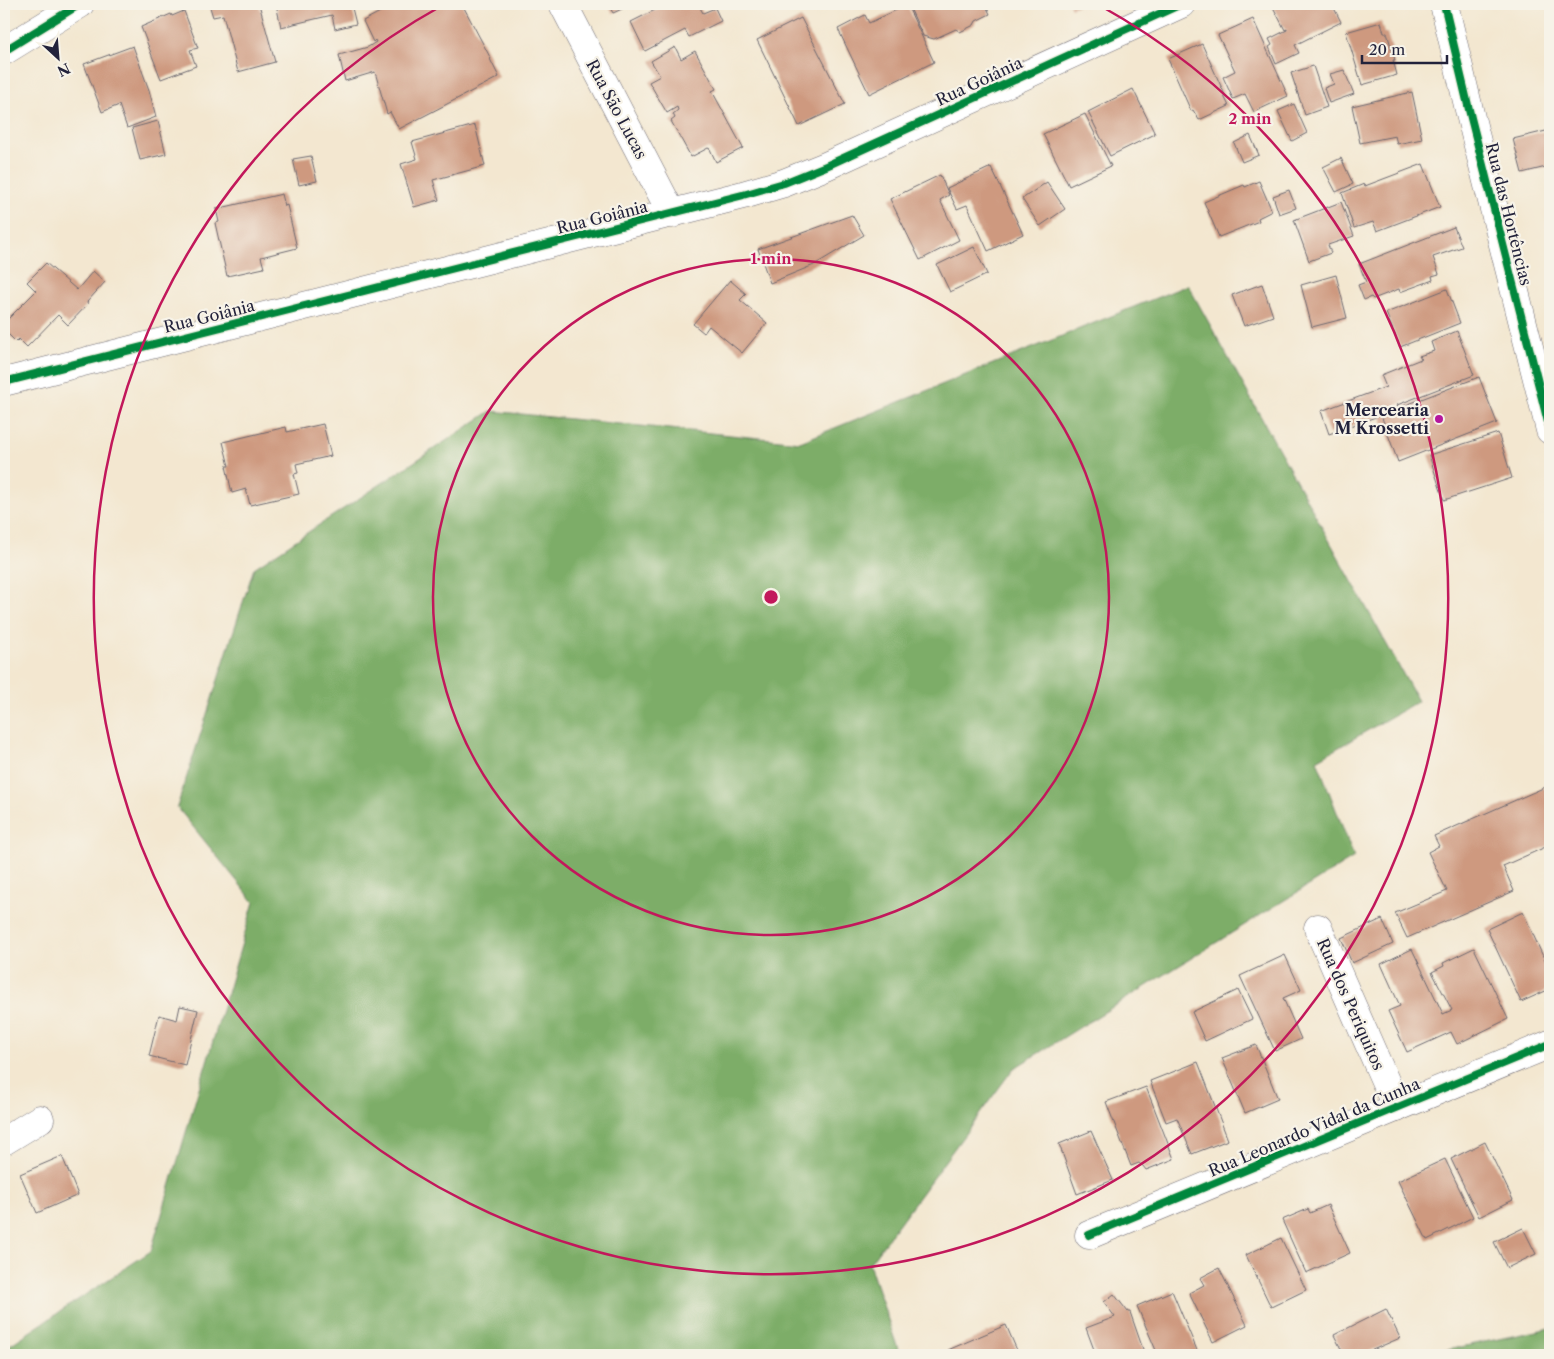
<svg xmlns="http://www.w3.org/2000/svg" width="1554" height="1359" font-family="'Libre Caslon Text',serif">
<rect width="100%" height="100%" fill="#f7f3e8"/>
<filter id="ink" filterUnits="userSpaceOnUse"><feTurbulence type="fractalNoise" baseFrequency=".02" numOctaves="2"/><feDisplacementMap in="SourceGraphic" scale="10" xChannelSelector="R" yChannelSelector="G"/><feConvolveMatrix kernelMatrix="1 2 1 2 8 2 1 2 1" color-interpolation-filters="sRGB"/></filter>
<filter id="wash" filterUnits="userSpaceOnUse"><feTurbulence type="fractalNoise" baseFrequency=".0096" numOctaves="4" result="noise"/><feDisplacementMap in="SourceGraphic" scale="20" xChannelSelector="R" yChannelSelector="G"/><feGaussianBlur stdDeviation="1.12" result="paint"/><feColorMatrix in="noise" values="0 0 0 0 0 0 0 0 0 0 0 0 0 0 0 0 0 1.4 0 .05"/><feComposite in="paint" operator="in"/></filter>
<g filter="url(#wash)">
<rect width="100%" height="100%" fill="#f3e7d0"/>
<g fill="#7dad68" stroke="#506852">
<path d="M1188,285L1418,701L1317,760L1354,857L1013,1069L869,1264L900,1355H4V1349L151,1251L254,902L177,807L254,568L491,411L800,442Z"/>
<path d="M1550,1328V1355H1433L1442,1351Z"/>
</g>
<g id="blocks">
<g fill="#ce997f">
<path d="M209,4H259L275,62L238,72L223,15L213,17Z"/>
<path d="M276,4H351L356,24L335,29L332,15L281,27Z"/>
<path d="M395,4H462L491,59H490L499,77L399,129L390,112L387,114L375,72L345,81L339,55L368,47L376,42L375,40L373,42L363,21Z"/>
<path d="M608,4H633L613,13Z"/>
<path d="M667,4H698L703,13L715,8L721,21L689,37L685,30L645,51L631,22Z"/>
<path d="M908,4H985L990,14L976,21L974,25L960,32L956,29L934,39L923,36Z"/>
<path d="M1069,4H1081L1071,8Z"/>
<path d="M1279,4H1332L1341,22L1295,45L1299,53L1276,64L1269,47L1272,45L1269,39L1287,30V29L1285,30L1273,7Z"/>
<path d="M907,5L934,62L869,94L838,29L865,15L869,23Z"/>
<path d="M184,11L198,48L190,50L196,66L161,79L141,27L171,14L172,16Z"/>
<path d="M801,18L845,104L799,126L757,40Z"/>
<path d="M1253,19L1288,96L1254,112L1245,94L1233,99L1223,77L1235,71L1218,35Z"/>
<path d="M1381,22L1384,33H1387L1395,60H1393L1397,75L1362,85L1346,32Z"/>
<path d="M1202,44L1225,95L1224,96L1229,106L1199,120L1193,110L1191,111L1168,59Z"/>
<path d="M133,46L149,90L156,117L127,128L119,105L102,112L84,64Z"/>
<path d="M675,47L681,59L695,51L716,89L712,91L743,148L716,162L710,149L708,148L691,157L671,121L675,118L673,114L678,110L677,107L667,113L649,82L660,76L651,61Z"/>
<path d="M1313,66L1327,107L1305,115L1291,73Z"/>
<path d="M1344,70L1354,94L1329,103L1324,88L1334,84L1330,74Z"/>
<path d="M1133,89L1155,134L1110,156L1088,112Z"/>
<path d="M1412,92L1422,139L1397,144L1395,136L1360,143L1352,106Z"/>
<path d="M1294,104L1307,133L1292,141L1278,111Z"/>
<path d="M1085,114L1111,166L1069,186L1043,134Z"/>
<path d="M158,121L166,154L140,160L132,128Z"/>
<path d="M475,125L485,166L433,180L439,200L414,207L401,164L417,159L412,142Z"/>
<path d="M1550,130V166L1522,173L1513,139Z"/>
<path d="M1250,135L1259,155L1242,162L1234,143Z"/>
<path d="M311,156L317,181L299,185L293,159Z"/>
<path d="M1341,158L1353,184L1336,192L1323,167Z"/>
<path d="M1423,164L1440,207L1377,231L1373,222L1354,228L1342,193L1364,184L1365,186Z"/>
<path d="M991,167L1023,234L988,251L967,205L957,209L947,188Z"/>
<path d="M940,175L949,195L940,200L959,240L920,260L890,199Z"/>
<path d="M1259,181L1272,211L1258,218L1259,221L1219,237L1204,202L1244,185L1245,187Z"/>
<path d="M1047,182L1065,209L1040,226L1022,199Z"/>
<path d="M1289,190L1296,208L1279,214L1273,196Z"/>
<path d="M282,194L285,206L287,205L297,248L261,257L264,268L227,276L215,223L219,222L216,209Z"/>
<path d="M4,201L8,214L4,215Z"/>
<path d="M1341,202L1354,236L1328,245L1331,253L1309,261L1294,220Z"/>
<path d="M852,215L864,235L814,265L770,283L758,249Z"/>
<path d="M1454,227L1462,247L1433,257L1439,274L1432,276L1433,280L1400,292L1399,289L1373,299L1371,297L1364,300L1358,285L1366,282L1359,264Z"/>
<path d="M974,247L987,274L950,292L937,265Z"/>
<path d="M46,263L77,290L93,271L105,282L87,302L88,304L68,325L58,315L27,347L19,339L16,342L4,330V323L36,291L27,282Z"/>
<path d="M1336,275L1347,318L1312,327L1301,285Z"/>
<path d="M730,280L746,294L740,300L767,323L742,353L709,326L704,333L693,324Z"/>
<path d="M1262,284L1273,316L1244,326L1232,295Z"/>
<path d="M1447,289L1460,323L1400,347L1386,313Z"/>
<path d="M1457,331L1474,375L1397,405L1398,408L1479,377L1497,423L1398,462L1381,415L1329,434L1321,411L1386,387L1381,375L1421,359L1419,356L1434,351L1431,342Z"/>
<path d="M323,424L331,456L296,464L298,473L294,474L299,494L250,505L246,489L232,493L226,466H229L223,442L286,427L287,432Z"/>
<path d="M1498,433L1512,478L1444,500L1429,455Z"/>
<path d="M1550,785V845L1503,866L1514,891L1407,938L1395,913L1447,891L1428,852L1439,846L1434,836Z"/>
<path d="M1523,912L1550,972V989L1521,1002L1487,929Z"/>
<path d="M1382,919L1393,944L1352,963L1341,938Z"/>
<path d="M1474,948L1508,1019L1457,1044L1451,1032L1407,1052L1388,1011L1400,1006L1381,964L1412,949L1443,1014L1452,1010L1432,972L1444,966L1443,963Z"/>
<path d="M1285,955L1301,990L1283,998L1301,1039L1275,1051L1240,976Z"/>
<path d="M1238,990L1252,1019L1205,1041L1192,1012Z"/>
<path d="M180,1006L198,1010L185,1065L149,1056L159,1015L177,1020Z"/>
<path d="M1256,1045L1278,1099L1245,1113L1222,1058Z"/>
<path d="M1198,1062L1228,1140L1192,1154L1177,1118L1166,1122L1150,1081Z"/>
<path d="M1146,1087L1174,1159L1146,1170L1143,1166L1139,1163L1131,1166L1106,1102Z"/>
<path d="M1091,1131L1113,1180L1077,1194L1059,1144Z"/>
<path d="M1485,1142L1513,1200L1479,1217L1451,1159Z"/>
<path d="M62,1156L78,1195L37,1213L20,1174Z"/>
<path d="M1445,1159L1473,1217L1427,1240L1398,1181Z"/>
<path d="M1328,1205L1350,1253L1306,1273L1282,1220L1308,1209L1310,1213Z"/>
<path d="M1523,1228L1536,1254L1507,1268L1494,1242Z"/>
<path d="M1281,1238L1306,1290L1271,1307L1246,1255Z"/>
<path d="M1219,1268L1247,1325L1213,1342L1189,1293L1204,1285L1200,1278Z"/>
<path d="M1172,1291L1199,1355H1158L1137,1306Z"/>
<path d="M1114,1294L1128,1312H1130L1145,1355H1096L1086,1328L1115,1317L1104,1302Z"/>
<path d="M1386,1309L1400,1338L1361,1355H1344L1334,1335Z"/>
<path d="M1006,1325L1019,1355H950L948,1350Z"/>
</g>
</g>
</g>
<g filter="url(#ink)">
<use href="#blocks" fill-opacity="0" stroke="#6b676f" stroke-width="1"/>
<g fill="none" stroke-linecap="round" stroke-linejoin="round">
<g stroke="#6b676f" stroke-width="29">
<g id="minor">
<path d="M563,4L672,214"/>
<path d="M1444,4L1471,118L1550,430"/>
<path d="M4,51L80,4"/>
<path d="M4,382L743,195L784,183L826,166L1181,4"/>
<path d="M1318,928L1397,1108"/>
<path d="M4,1141L40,1119"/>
<path d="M1089,1235L1550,1044"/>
</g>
</g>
<use href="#minor" stroke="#fff" stroke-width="28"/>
<g stroke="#f7f3e8" stroke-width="11">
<g id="cycleway">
<path d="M1444,4L1471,118L1550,430"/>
<path d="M4,51L80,4"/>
<path d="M4,382L743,195L784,183L826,166L1181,4"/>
<path d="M1089,1235L1550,1044"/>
</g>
</g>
<use href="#cycleway" stroke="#00873e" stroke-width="8"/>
</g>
</g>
<g fill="none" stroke="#c2185b" stroke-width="2.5">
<circle cx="771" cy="597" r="338"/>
<path d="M1099 5A677 677 0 1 1 443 5"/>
</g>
<circle fill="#b5179e" stroke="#f7f3e8" stroke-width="2" cx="1439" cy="419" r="5"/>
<g text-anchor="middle" stroke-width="4.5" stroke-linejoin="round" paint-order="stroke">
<g font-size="16" fill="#22223b" stroke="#f7f3e8">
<text transform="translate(979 81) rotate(-25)" y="6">Rua Goiânia</text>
<text transform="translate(617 109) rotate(62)" y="6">Rua São Lucas</text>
<text transform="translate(1509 214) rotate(76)" y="6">Rua das Hortências</text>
<text transform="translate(602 217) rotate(-14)" y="6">Rua Goiânia</text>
<text transform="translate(209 316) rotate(-14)" y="6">Rua Goiânia</text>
<text transform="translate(1351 1004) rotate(66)" y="6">Rua dos Periquitos</text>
<text transform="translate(1314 1127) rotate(-23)" y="6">Rua Leonardo Vidal da Cunha</text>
</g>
<g font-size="16" font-weight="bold" fill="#22223b" stroke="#f7f3e8" text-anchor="end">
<text x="1429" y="416">Mercearia<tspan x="1429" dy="18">M Krossetti</tspan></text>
</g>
</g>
<circle cx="771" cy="597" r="8" fill="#c2185b" stroke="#f7f3e8" stroke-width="2.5"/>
<g font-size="15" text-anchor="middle" font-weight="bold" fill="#c2185b" stroke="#f7f3e8" stroke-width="4.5" stroke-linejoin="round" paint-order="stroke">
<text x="1250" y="124">2 min</text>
<text x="771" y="264">1 min</text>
</g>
<rect width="1554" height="1359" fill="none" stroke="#f7f3e8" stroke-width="20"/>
<g transform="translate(58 58) rotate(154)" stroke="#f7f3e8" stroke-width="4" paint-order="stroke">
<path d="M0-4L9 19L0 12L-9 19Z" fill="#22223b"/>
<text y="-8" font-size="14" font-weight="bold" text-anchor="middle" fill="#22223b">N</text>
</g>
<path d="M1362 55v8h85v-8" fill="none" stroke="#22223b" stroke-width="2.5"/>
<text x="1369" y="55" font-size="15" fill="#22223b" stroke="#f7f3e8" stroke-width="4" paint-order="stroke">20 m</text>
</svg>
